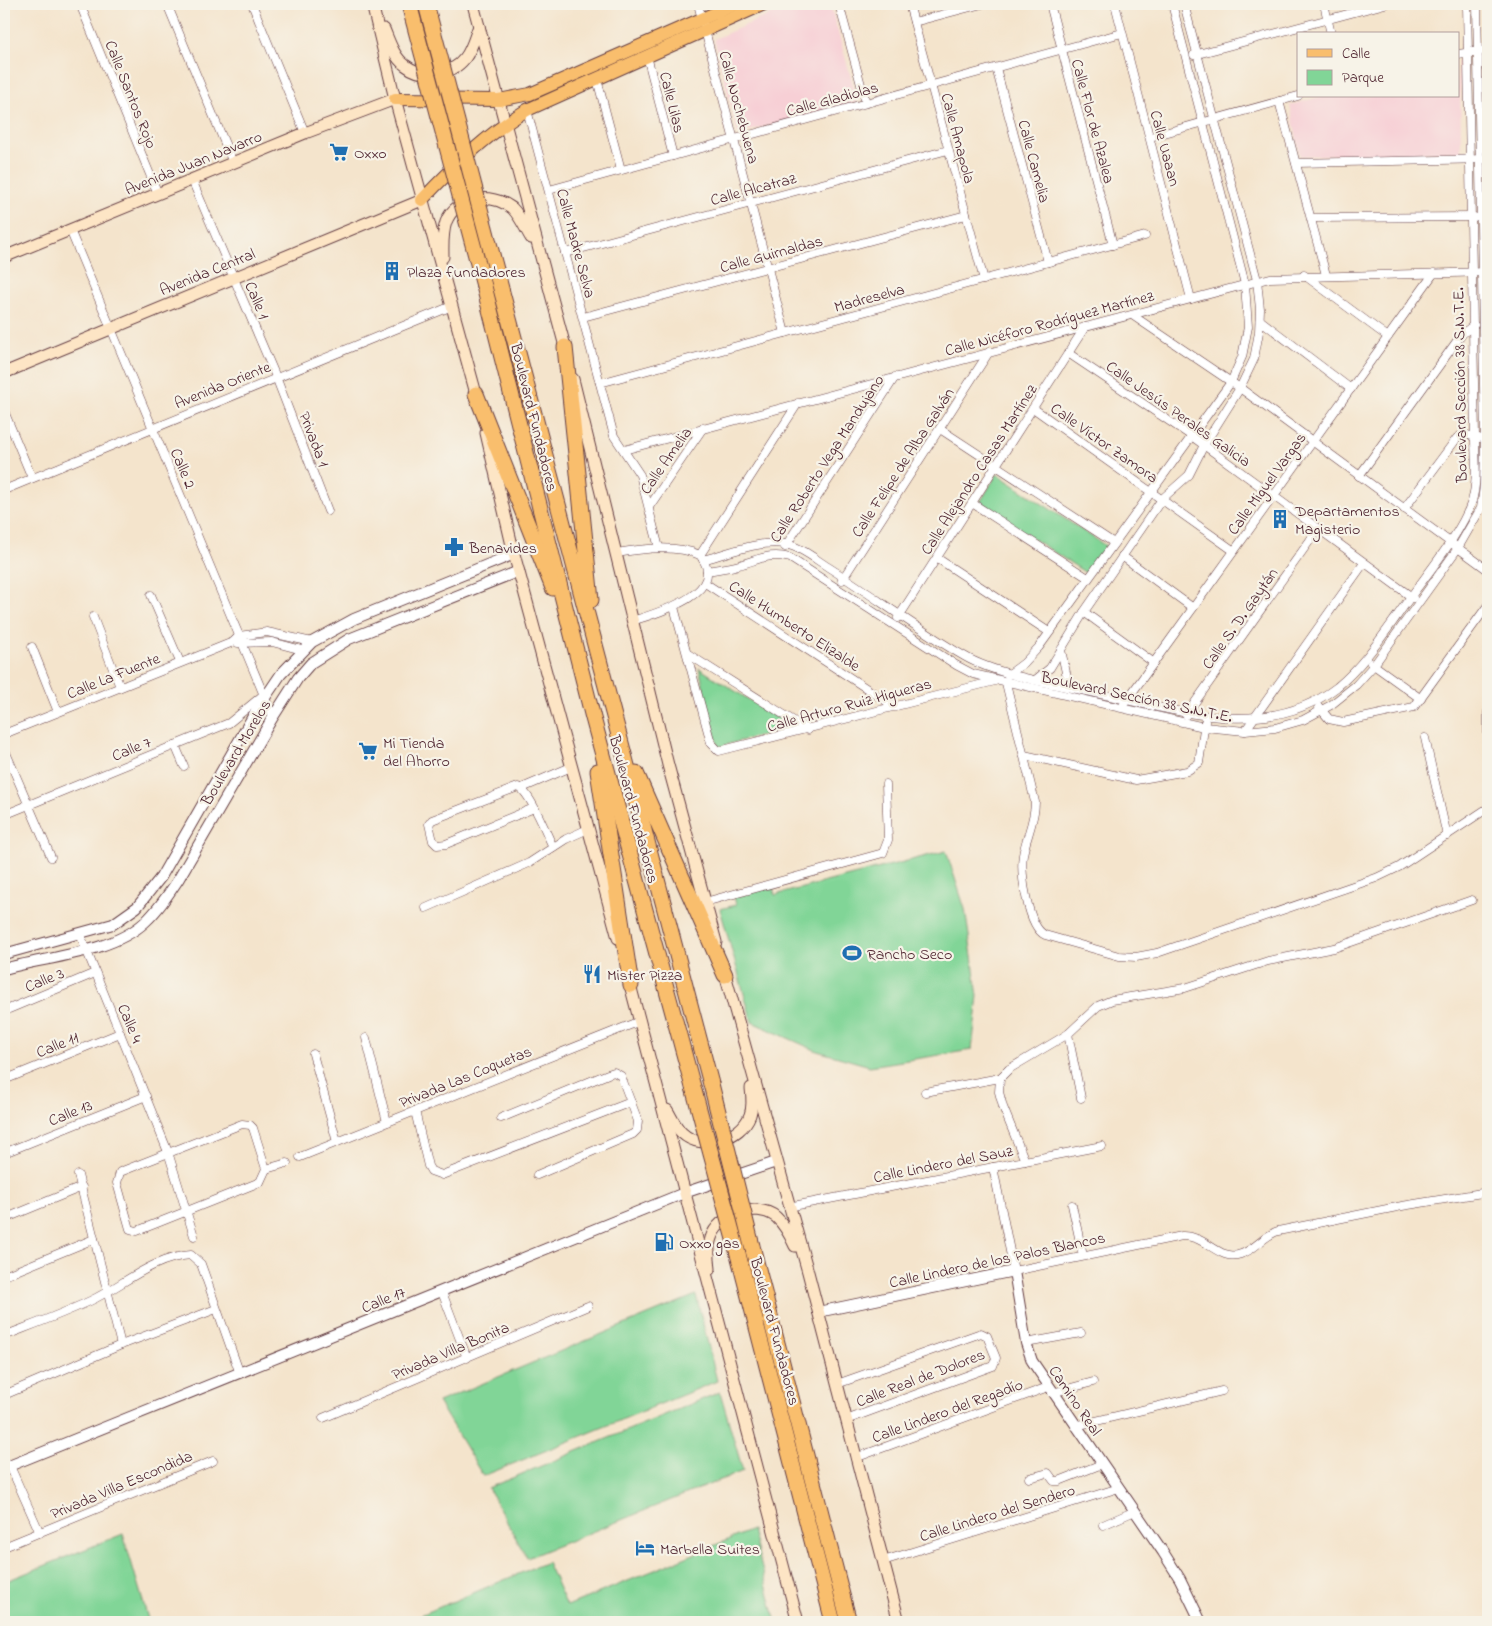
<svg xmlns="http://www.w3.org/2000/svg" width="1492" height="1626" font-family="'Indie Flower',sans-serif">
<rect width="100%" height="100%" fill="#f7f3e8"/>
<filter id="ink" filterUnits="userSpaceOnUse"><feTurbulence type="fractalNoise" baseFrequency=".02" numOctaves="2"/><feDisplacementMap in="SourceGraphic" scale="10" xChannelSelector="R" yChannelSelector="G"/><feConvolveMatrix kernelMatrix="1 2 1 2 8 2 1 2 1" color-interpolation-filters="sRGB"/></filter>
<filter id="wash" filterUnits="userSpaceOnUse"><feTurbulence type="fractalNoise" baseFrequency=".0096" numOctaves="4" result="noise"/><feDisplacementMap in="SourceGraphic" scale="20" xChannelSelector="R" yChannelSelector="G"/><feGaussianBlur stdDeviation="1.12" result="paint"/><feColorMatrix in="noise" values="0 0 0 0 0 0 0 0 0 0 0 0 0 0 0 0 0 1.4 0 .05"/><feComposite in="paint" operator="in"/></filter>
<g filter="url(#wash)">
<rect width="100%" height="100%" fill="#f4e4cc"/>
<g fill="#f7cfd5">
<path d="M794,4H830L858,102L738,134L714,39Z"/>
<path d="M1458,62H1460L1461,152L1300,156L1290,105L1323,96H1458Z"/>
</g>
<g fill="#81d597" stroke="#667a61">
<path d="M997,474L1106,546L1086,573L979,504Z"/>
<path d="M699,668L792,727L718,747Z"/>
<path d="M946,851L965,909L978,996L972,1050L870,1066L817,1051L752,1022L720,909L736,905L734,897L773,887L775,895Z"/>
<path d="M696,1295L717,1381L483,1476L438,1402Z"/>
<path d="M720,1392L743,1471L527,1558L488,1488Z"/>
<path d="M752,1530L776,1622H404L547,1562L567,1606Z"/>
<path d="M123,1534L149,1622H4V1582Z"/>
</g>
</g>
<g filter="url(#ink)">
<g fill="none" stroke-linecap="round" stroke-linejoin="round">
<g stroke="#643d43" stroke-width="9">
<g id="minor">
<path d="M80,4L158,194"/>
<path d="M167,4L233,163"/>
<path d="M252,4L305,133"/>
<path d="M698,4L785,333"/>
<path d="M839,4L866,103"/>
<path d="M909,4L984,280"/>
<path d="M1050,4L1113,245"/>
<path d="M1115,4L1191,299"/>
<path d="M1324,4L1331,34"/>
<path d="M914,22L982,4"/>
<path d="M1458,54L1488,50"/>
<path d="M1194,55L1385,4"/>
<path d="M647,56L673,156"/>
<path d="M996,68L1048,262"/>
<path d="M597,79L621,170"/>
<path d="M1279,101L1326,275"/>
<path d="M527,110L614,436L640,475L659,548"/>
<path d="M1150,137L1298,96"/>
<path d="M1296,163L1488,159"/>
<path d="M192,180L276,377L328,511"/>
<path d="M549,190L1122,33"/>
<path d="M1311,218L1474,217"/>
<path d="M70,230L273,717"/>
<path d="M565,253L948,150"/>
<path d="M1304,275L1388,337"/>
<path d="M1132,315L1240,388L1488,570"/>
<path d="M583,317L966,215"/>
<path d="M1260,320L1351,389"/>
<path d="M1068,353L1193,437L1413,598"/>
<path d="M600,383L1145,236"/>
<path d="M1033,408L1234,551"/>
<path d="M4,411L32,478"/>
<path d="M940,429L1114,543"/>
<path d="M624,450L1270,278L1488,272"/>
<path d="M1359,476L1462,334L1474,325"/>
<path d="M4,490L452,306"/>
<path d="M972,503L1088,578"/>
<path d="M649,507L703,428"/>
<path d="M1404,509L1457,438L1464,434L1479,438"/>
<path d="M785,547L895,377"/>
<path d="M616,553C643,549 674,544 700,555C730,593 657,613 632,621"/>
<path d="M700,555L798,403"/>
<path d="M1122,556L1193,608"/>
<path d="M937,558L1049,632"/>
<path d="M703,560C728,553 759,540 785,544C801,547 815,559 828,567C874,596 917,629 964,656C996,675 1058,685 1096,693C1175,710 1266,742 1337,687C1361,667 1379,641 1397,616C1419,583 1460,537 1472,501C1478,481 1475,458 1475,437L1467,4"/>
<path d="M707,571C718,569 729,568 739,565C758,560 770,552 790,558L956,665L973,674L1204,727L1245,731L1275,728L1303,720L1331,705L1356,685L1374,665L1458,548L1481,508L1484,486L1485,439L1477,4"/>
<path d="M842,580L989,352"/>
<path d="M705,583L895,707"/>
<path d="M151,595L180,662"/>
<path d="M674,607L711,743L719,751L995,681"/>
<path d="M1084,612L1154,663"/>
<path d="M93,617L120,687"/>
<path d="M898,618L1085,327"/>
<path d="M238,643L272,642L302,650"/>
<path d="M32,647L58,712"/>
<path d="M1061,650L1067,677L1073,688"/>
<path d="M688,654L808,730"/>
<path d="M1371,663L1421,699"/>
<path d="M1008,675L1024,663L1039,647L1231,382L1242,357L1248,327L1245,284L1172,4"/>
<path d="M1035,680L1050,668L1084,612L1162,499L1189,475L1204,445L1240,388L1254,359L1259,332L1260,309L1257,280L1184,4"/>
<path d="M1006,683L1035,802C1035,821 1026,837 1023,855C1020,873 1028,927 1045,935L1119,956L1136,957L1157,953L1376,878L1399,867L1488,808"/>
<path d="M1124,704L1434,273"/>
<path d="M1319,707L1329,719L1343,722L1414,707L1488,605"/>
<path d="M1488,712V734"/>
<path d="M1186,715L1318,529"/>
<path d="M1245,731L1364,563"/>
<path d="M4,734L233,642L239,636L267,632L312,642"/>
<path d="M1425,738L1447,836"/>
<path d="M175,745L184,766"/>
<path d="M4,748L51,857"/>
<path d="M1024,755L1136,780L1187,771L1199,763L1205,722"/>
<path d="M522,788L571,767"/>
<path d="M534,808L446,844L437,845L433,841L429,824L432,820L518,787C530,791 547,835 553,847"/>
<path d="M4,815L229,723L263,695"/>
<path d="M705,902L883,853L888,840L886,784"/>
<path d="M426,908L529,863L566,839L588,829"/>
<path d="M80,934L168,1152L194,1236"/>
<path d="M4,1011L95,973"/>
<path d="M1068,1034L1081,1098"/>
<path d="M366,1038L387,1122"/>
<path d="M313,1054L337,1142"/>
<path d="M4,1080L120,1033"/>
<path d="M925,1092L1000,1078"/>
<path d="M415,1111L428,1166L431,1171L442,1175L631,1102"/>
<path d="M501,1118L608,1074L614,1072L621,1076L638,1121L637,1130L633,1134L537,1175"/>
<path d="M242,1124L250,1125L253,1128L266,1169L260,1182L137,1231L130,1229L117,1183L120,1172Z"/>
<path d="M4,1153L146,1096"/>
<path d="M300,1157L640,1021"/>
<path d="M1025,1161L1003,1107L999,1092L1000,1078L1009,1069L1068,1034L1098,1006L1112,1000L1185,988L1268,961L1334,948L1472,900"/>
<path d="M993,1167L1014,1271L1182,1236C1207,1235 1219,1262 1241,1254C1255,1250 1263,1236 1278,1231L1402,1206L1488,1192"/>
<path d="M266,1169L287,1163"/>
<path d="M78,1175L121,1345"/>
<path d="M1072,1205L1083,1256"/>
<path d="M788,1207L1102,1146"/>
<path d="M4,1219L82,1187"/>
<path d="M4,1276L94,1239"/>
<path d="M442,1292L467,1358"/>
<path d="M4,1336C32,1325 62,1314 90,1301C122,1286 153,1257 191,1255L201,1264L240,1374"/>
<path d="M1026,1343L1081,1333"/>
<path d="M837,1384L981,1333L987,1336L996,1358L993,1366L846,1420"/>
<path d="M1052,1393L1093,1382"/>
<path d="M4,1395L121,1345L216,1309"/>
<path d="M323,1418L588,1306"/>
<path d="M1075,1426L1222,1391"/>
<path d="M855,1458L1048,1387"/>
<path d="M10,1466L40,1533"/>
<path d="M1029,1478L1048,1473L1054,1481H1059L1102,1464"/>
<path d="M1103,1525L1135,1511"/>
<path d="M4,1547L213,1461"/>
<path d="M883,1561L1119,1488"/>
</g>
</g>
<g stroke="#643d43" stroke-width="12">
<g id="tertiary">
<path d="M4,954L113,924L137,907L161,877L256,711L281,674L312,642L354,619L514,554"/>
<path d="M4,969C46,957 112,953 145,922C158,910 168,895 178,880L273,717L298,678L311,663L349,639L519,571"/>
<path d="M818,1312L1014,1271L1026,1343L1032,1361L1163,1552L1180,1579L1201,1622"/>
<path d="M4,1468L684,1193L776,1162"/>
</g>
</g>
<g stroke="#643d43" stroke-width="13">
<g id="secondary">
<path d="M372,4L395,99L478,401"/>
<path d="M473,4L567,354"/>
<path d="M384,29C389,41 394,57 405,65C423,79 451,76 465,58C472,49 475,36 479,26"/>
<path d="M4,257L305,133L395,99"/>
<path d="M443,257C443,246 442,234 446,222C456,196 491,192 512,208C520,216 525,228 531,238"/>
<path d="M4,373L422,200"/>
<path d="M573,379L668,765L716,942"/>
<path d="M486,433L514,554L618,938"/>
<path d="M723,967L808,1272L899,1622"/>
<path d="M628,977L798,1622"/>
<path d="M667,1110C672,1118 675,1126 682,1133C702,1152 741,1139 750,1115C753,1107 752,1096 751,1088"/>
<path d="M710,1269C709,1259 707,1248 711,1238C718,1215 756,1201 776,1217C785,1225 790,1235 795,1246"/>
</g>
</g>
<g stroke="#643d43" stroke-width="14">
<g id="primary">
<path d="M395,99L499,100L530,94L736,4"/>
<path d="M422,200C453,167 488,133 527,110L764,4"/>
</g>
</g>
<g stroke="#643d43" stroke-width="17">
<g id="motorway">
<path d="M499,281L711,1084"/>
<path d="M484,286L593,718L693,1087"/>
<path d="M565,347L591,600"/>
<path d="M476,394L553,588"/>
<path d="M598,771L631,985"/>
<path d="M636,773L725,975"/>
<path d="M752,1246L849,1622"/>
<path d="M738,1254L833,1622"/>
</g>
</g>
<use href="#minor" stroke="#fff" stroke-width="8"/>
<use href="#tertiary" stroke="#fff" stroke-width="10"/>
<use href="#secondary" stroke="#fde5c5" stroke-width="11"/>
<use href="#primary" stroke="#f9be6d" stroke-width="12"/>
<use href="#motorway" stroke="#f9be6d" stroke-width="15"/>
<g stroke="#643d43" stroke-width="17" stroke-linecap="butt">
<g id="motorway-bridge">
<path d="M409,4L484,286"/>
<path d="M426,4L499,281"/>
<path d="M711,1084L752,1246"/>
<path d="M693,1087L738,1254"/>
</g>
</g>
<use href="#motorway-bridge" stroke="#f9be6d" stroke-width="15"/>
</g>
</g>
<defs>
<g id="supermarket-bare" transform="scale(1.5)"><path d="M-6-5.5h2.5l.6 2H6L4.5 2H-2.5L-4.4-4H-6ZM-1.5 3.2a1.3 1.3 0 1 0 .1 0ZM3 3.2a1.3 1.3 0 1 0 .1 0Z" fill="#1f6fb2" stroke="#f7f3e8" stroke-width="2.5" paint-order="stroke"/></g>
<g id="building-bare" transform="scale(1.5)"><path d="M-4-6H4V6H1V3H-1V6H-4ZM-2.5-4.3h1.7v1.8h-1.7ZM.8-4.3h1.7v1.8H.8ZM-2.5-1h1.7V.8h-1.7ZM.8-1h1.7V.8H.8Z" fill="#1f6fb2" stroke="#f7f3e8" stroke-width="2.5" paint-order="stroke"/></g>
<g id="pharmacy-bare" transform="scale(1.5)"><path d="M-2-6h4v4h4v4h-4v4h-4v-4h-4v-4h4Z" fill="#1f6fb2" stroke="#f7f3e8" stroke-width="2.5" paint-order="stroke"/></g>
<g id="stadium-bare" transform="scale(1.5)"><path d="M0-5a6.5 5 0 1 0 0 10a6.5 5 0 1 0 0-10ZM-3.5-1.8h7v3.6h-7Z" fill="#1f6fb2" stroke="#f7f3e8" stroke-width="2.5" paint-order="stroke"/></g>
<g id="restaurant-bare" transform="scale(1.5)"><path d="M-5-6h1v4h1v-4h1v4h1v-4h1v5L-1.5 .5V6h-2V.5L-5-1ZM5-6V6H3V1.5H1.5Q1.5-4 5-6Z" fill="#1f6fb2" stroke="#f7f3e8" stroke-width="2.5" paint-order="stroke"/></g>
<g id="fuel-bare" transform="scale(1.5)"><path d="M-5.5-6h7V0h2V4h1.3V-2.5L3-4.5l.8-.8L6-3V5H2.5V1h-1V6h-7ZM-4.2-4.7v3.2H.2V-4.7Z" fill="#1f6fb2" stroke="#f7f3e8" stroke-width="2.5" paint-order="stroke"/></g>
<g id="hotel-bare" transform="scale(1.5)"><path d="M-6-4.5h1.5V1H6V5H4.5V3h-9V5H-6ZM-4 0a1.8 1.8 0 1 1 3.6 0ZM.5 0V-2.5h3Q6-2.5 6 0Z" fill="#1f6fb2" stroke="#f7f3e8" stroke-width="2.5" paint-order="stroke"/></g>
</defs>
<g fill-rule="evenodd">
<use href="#supermarket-bare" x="339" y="152"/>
<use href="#building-bare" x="392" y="271"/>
<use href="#building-bare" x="1280" y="519"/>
<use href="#pharmacy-bare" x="454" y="547"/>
<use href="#supermarket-bare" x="368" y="751"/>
<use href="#stadium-bare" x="852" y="953"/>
<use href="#restaurant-bare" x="592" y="974"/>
<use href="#fuel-bare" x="664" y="1242"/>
<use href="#hotel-bare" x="645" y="1548"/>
</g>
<g text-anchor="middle" stroke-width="4.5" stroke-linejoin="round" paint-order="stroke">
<g font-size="16" fill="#4a1f2b" stroke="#f7f3e8">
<text transform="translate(132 94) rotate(68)" y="6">Calle Santos Rojo</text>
<text transform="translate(832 98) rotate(-15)" y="6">Calle Gladiolas</text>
<text transform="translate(673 102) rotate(76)" y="6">Calle Lilas</text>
<text transform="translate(740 107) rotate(75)" y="6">Calle Nochebuena</text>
<text transform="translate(1094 121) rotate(75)" y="6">Calle Flor de Azalea</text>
<text transform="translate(959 138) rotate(75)" y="6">Calle Amapola</text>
<text transform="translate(1166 148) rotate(75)" y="6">Calle Uaaan</text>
<text transform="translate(1035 161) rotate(75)" y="6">Calle Camelia</text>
<text transform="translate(193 162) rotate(-22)" y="6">Avenida Juan Navarro</text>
<text transform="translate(753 188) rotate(-15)" y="6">Calle Alcatraz</text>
<text transform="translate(577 243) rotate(75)" y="6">Calle Madre Selva</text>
<text transform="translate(771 253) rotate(-15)" y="6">Calle Guirnaldas</text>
<text transform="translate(207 271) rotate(-22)" y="6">Avenida Central</text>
<text transform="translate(869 297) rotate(-15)" y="6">Madreselva</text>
<text transform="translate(258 300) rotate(67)" y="6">Calle 1</text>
<text transform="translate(1049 322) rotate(-15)" y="6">Calle Nicéforo Rodríguez Martínez</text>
<text transform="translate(222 384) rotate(-22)" y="6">Avenida Oriente</text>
<text transform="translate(1459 385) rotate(-91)" y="6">Boulevard Sección 38 S.N.T.E.</text>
<text transform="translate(1179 413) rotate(35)" y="6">Calle Jesús Perales Galicia</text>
<text transform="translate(535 417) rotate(76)" y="6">Boulevard Fundadores</text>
<text transform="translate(315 439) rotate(69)" y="6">Privada 1</text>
<text transform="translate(1105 442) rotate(35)" y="6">Calle Víctor Zamora</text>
<text transform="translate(826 458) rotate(-57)" y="6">Calle Roberto Vega Mandujano</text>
<text transform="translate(665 460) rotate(-55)" y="6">Calle Amelia</text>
<text transform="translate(902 462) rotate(-57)" y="6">Calle Felipe de Alba Galván</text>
<text transform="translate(184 468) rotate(67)" y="6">Calle 2</text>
<text transform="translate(978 469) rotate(-57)" y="6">Calle Alejandro Casas Martínez</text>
<text transform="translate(1266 483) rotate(-54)" y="6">Calle Miguel Vargas</text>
<text transform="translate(1239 618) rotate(-55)" y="6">Calle S. D. Gaytán</text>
<text transform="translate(795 625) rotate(33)" y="6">Calle Humberto Elizalde</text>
<text transform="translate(113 675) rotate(-22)" y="6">Calle La Fuente</text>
<text transform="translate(1137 696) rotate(12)" y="6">Boulevard Sección 38 S.N.T.E.</text>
<text transform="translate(849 704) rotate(-15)" y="6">Calle Arturo Ruiz Higueras</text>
<text transform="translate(131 748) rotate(-22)" y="6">Calle 7</text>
<text transform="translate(235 752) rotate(-59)" y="6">Boulevard Morelos</text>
<text transform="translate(635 809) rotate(75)" y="6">Boulevard Fundadores</text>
<text transform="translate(44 979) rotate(-22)" y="6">Calle 3</text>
<text transform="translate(131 1023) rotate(67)" y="6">Calle 4</text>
<text transform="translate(57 1044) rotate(-22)" y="6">Calle 11</text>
<text transform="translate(465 1076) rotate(-22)" y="6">Privada Las Coquetas</text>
<text transform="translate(70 1112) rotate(-22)" y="6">Calle 13</text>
<text transform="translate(943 1163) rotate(-11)" y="6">Calle Lindero del Sauz</text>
<text transform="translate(997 1259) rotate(-12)" y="6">Calle Lindero de los Palos Blancos</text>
<text transform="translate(383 1299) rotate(-22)" y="6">Calle 17</text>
<text transform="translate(776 1331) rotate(75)" y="6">Boulevard Fundadores</text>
<text transform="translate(450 1350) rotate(-23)" y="6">Privada Villa Bonita</text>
<text transform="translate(920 1377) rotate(-21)" y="6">Calle Real de Dolores</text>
<text transform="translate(1076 1400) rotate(56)" y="6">Camino Real</text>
<text transform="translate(947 1410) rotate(-20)" y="6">Calle Lindero del Regadío</text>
<text transform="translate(121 1484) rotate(-23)" y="6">Privada Villa Escondida</text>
<text transform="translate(997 1512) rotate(-17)" y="6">Calle Lindero del Sendero</text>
</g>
<g font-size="16" fill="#4a1f2b" stroke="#f7f3e8" text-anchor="start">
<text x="354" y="158">Oxxo</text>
<text x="407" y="277">Plaza fundadores</text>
<text x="1295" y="516">Departamentos<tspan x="1295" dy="18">Magisterio</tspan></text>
<text x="469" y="553">Benavides</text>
<text x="383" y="748">Mi Tienda<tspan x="383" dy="18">del Ahorro</tspan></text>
<text x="867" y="959">Rancho Seco</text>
<text x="607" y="980">Mister Pizza</text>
<text x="679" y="1248">Oxxo gas</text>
<text x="660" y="1554">Marbella Suites</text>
</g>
</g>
<rect width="1492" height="1626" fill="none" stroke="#f7f3e8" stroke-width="20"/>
<rect x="1297" y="32" width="162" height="65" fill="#f7f3e8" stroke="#b29e9c"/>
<rect x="1307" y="49" width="25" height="8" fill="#f9be6d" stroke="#b29e9c"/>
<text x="1342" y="58" font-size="15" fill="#4a1f2b">Calle</text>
<rect x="1307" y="70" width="25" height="15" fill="#81d597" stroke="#b29e9c"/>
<text x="1342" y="82" font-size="15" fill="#4a1f2b">Parque</text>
</svg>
